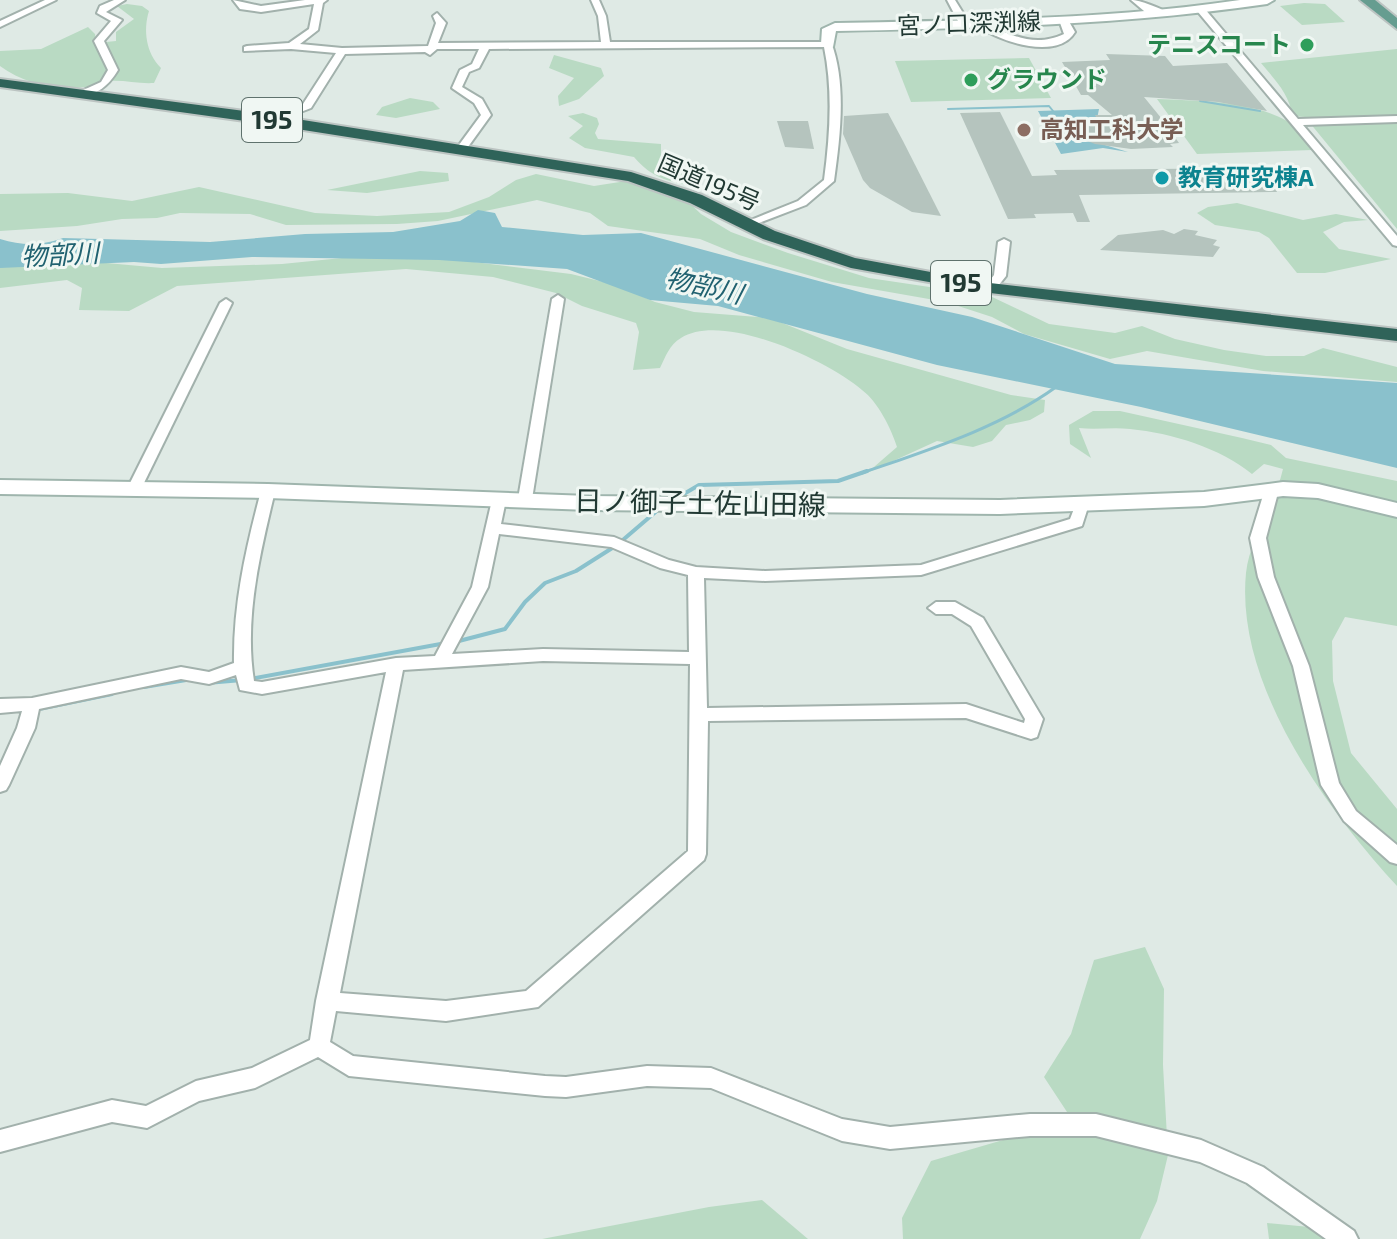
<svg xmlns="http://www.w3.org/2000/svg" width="1397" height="1239" font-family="'Exo 2','Noto Sans JP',sans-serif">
<rect width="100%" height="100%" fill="#dfeae5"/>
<g fill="#b9dac3">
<path d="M1304,3L1325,4L1345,22L1302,25L1280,6Z"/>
<path d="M127,4L142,6L149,11C143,30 146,53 161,68L154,83C139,84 124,80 110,81C102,81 93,87 85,87C56,91 23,83 0,66V51L41,49L88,27L95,34L96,43L116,41V32L134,19L117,6Z"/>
<path d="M1397,49V229L1305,117L1292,116C1290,94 1274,79 1261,63Z"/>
<path d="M554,55L601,68L604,76L579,99L559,106L558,96L574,78L549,68Z"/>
<path d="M1029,58L1051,98L911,102L895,61Z"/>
<path d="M410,98L433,102L440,109L396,118L376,115L382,107Z"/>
<path d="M1157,99C1199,101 1249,100 1287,121C1297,127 1305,141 1312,150L1197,154Z"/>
<path d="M583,113L597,118L599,124L595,133L598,139L661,144V155L671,168L697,173L693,186C667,181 652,178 634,157L585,148L569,138L583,126L568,116Z"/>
<path d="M420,171L448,173L449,181L367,193L327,190Z"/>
<path d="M536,174L594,186L626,181L656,186L683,197L701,214L731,232L788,253L869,278L990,296L1049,324L1115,333L1142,326L1175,339L1224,350L1266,356H1304L1323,348L1397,367V382L1263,371L1147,351L1110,359L1024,334L992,317L946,302L832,282L739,255L700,239L608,226L590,213L537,200L438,221L397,224L286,225L250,214L180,213L157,218L122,219L77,226L0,231V194L68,193L132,201L199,187L315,213L377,216L449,212L489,197L516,180Z"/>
<path d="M1237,203L1303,220L1336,214L1368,220L1344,222L1323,232L1339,249L1391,259L1325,273H1297L1269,238L1259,232L1215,225L1197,213L1208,207Z"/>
<path d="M372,255L466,261L571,274L616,285L655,302L694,312L770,318L847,349L1011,395L1045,400L1044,412L1030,420L1006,425L992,441L973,447L937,441L867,473L897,447C891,428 878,402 862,390C828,361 723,311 681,338C669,345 666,356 660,368L633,370L639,332L636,323L582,306L556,293L493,277L406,269L177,286L129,311L79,310L82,288L67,280L0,288V264L84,261L162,268L282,264Z"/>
<path d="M1093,411H1120L1242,438L1271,445L1286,458L1397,481V626L1345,617L1332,641L1333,681L1351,753L1397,809V886C1326,809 1235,684 1246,573C1250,537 1275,505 1283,469L1264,464L1252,474C1220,448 1172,433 1130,429C1113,427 1096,430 1079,428L1091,458L1070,444L1069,425Z"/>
<path d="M1145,947L1164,989L1163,1065L1168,1155L1157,1201L1140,1239H903L902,1218L931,1161L1003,1140L1069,1115L1044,1077L1071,1034L1094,960Z"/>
<path d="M762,1200L808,1239H542L709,1207Z"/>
<path d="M1267,1223L1320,1228L1328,1239H1269Z"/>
</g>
<g fill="#8ac1cc">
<path d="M1099,109L1097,119L1078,126L1082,138L1128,152L1103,148L1061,154L1038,111Z"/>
<path d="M478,210L495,213L502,227L583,235L641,233L867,294L972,317L1115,364L1397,383V468L1141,407L937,365L718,306L650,300L567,269L439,260L252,257L161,264L134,262L0,268V239C23,246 40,246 63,238L210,242L305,234L393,232L460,221Z"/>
</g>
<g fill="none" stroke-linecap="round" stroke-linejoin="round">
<g stroke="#8ac1cc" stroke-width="2">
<path d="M1200,101L1260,111"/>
<path d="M948,109L1049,106L1053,111"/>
</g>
<path stroke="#8ac1cc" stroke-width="3" d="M862,473C928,450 999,428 1056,387"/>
<g stroke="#8ac1cc" stroke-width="4">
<path d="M677,498L699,485L838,481L867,471"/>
<path d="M455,642L505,629L525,602L545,583L576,571L617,545L659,509"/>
<path d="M250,679L446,643"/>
<path d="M207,683L242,680"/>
<path d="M144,687L186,680"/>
<path d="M34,710L112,694"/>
</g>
</g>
<g fill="#b5c4be">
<path d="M1106,54L1165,56L1173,66L1227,63L1267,111L1218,102L1144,97L1166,124H1173L1181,136H1174L1179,143L1170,144L1173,147L1131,149L1095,144L1082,139L1078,126L1097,119L1095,115H1112L1088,95H1081L1062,62L1110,60Z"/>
<path d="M1000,112L1032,176L1057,175L1054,170L1255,168L1259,173H1269L1277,192L1079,195L1090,222H1077L1073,213L1034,214L1036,218L1008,219L960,113Z"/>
<path d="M888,113L903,141L941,216L912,212L870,188L863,180L843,134L844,116Z"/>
<path d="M777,121H808L814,149L785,147Z"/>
<path d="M1184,229L1198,231L1195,235L1217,240L1213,245L1220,247L1213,257L1100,250L1118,235L1163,230L1174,234Z"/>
</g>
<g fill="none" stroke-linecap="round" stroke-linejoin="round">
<g stroke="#a2b1ac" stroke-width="4">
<g id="street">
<path d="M45,0H56L0,27V21Z"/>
<path d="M114,0H125L106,12L122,20L104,41L118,70C109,85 97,96 79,96V92L101,82L108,70L94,41L111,21L97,13L100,6Z"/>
<path d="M233,0L261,6L305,0H327L323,3L318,30L300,44L342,48L428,46L436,23L433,16L437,13L446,23L438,43L601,42L598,16L591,0H599L606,16L610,42H831C847,84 840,138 834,181L806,205L751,226L741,224L798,201L824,180C830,136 833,90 824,47L489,49L479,68L469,72L462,87L482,99L491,115L465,151L461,152L456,149L481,115L474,103L452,88L460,70L472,64L479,49H437L430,55L425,52L345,54L311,108L293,115L252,120L248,119V115L291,109L303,104L336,53L291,49L244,51V47L247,46L289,43L309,29L314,4L261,12L240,9Z"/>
<path d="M947,0H955L968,21L964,29L956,27L958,21Z"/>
<path d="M1131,0C1140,0 1160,8 1168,13L1164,16L1144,11Z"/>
<path d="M1198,8H1204L1298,119L1397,116V122L1303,125L1397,236V246L1393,245L1198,12Z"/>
<path d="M1064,17L1067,18L1075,32C1058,61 999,42 979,26C993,20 1024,53 1064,34L1059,20Z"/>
<path d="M1004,239L1010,242L1006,276L994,291H986L984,288L994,275L998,242Z"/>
<path d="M558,295L564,299L532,499L525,504L518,499L552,299Z"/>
<path d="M226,299L232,303L141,489L134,494L129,492L127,489L220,303Z"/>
<path d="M1272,484L1279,489L1266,538L1274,577L1309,666L1339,783L1356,811L1397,845V864L1390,862L1344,821L1321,785L1293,666L1258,577L1250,538L1265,489Z"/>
<path d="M268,486L275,491C260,553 244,618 254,681L262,682L396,658L435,656L472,587L492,500L499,495L506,500L501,524L614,537L669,560L696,567L765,571L921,565L1070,519L1077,501H1087L1089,504L1082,526L921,575L765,581L704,578L707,708L966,704L1024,723L1025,719L971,626L952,614H936L928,608L936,602H955L983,618L1043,719L1037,737L1031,739L966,718L708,721L706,854L704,860L538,1007L446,1021L336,1011L330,1042L353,1056L545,1076L566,1077L647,1066L711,1068L842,1119L890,1127L1030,1114H1096L1201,1140L1263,1167L1354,1231L1358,1239H1326L1247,1183L1200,1162L1096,1136H1030L890,1149L842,1141L711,1088L647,1086L566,1097L545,1096L349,1076L318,1057L255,1088L199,1101L147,1128L112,1122L0,1152V1130L112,1100L146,1106L196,1081L252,1068L310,1040L316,1001L386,672L262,694L240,690L236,675L209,684L181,679L39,709L35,728L9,785L6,790L0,792V766L17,728L22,711L0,713V699L32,698L181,667L209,672L234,663C233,604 246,548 261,491ZM499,534L611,547L660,568L688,575L689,652L543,649L452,654L488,587ZM543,661L690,664L688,851L526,991L446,1001L340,993L403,670Z"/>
</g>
</g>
<g stroke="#9fb5ad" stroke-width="4">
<g id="secondary">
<path d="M1240,0H1274L1267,4C1124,25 981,28 836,31L833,47L821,44L822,29L835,23C970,20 1106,20 1240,0Z"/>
<path d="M0,480L268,484L589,496L1000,500L1204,492L1283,482L1318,484L1397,503V517L1318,498L1283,496L1204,506L1000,514L589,510L268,498L0,494Z"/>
</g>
</g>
<g stroke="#bcc4c2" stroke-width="4">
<path id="primary" d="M1360,0H1375L1397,18V29Z"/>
</g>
<g stroke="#bcc4c2" stroke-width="4">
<path id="highway" d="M0,79L252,112L631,172L702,195L775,231L855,258L990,283L1397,329V341L990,293L851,268L763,239L690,203L628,181L252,122L0,87Z"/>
</g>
<use href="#street" fill="#fff" fill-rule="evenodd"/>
<use href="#secondary" fill="#fff" fill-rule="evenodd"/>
<use href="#primary" fill="#669d90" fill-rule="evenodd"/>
<use href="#highway" fill="#2f6359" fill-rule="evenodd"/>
</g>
<g fill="#2e9e5b" stroke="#f0f7f3" stroke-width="3">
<circle cx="1307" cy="45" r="8"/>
<circle cx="971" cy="80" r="8"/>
</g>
<circle fill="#8d6e63" stroke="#f0f7f3" stroke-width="3" cx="1024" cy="130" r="8"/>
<circle fill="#0f9aa8" stroke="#f0f7f3" stroke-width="3" cx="1162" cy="178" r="8"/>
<g text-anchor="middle" stroke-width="6" stroke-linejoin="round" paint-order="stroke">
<g font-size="24" fill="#213933" stroke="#f0f7f3">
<text transform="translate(969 24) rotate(-2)" y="8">宮ノ口深渕線</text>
<text transform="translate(709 183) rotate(23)" y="8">国道195号</text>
</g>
<g font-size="24" font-weight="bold" fill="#27864d" stroke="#f0f7f3" text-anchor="end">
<text x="1291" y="53">テニスコート</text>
<text x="987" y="88" text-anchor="start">グラウンド</text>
</g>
<g font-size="24" font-weight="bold" fill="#785e54" stroke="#f0f7f3" text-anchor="start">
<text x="1040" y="138">高知工科大学</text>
</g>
<g font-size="24" font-weight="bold" fill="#0d838f" stroke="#f0f7f3" text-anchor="start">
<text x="1178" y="186">教育研究棟A</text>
</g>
<g fill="#f0f7f3" stroke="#5f726d" stroke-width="2">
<rect x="242" y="98" width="60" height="44" rx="6"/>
<rect x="931" y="261" width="60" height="44" rx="6"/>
</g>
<g font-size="26" font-weight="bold" fill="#213933">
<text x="272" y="129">195</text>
<text x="961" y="292">195</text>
</g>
<g font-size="26" font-style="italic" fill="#206170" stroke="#f0f7f3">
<text transform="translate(60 255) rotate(-3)" y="9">物部川</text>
<text transform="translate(704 286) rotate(13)" y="9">物部川</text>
</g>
<g font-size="28" fill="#213933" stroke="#f0f7f3">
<text transform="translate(700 503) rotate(1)" y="10">日ノ御子土佐山田線</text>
</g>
</g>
</svg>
